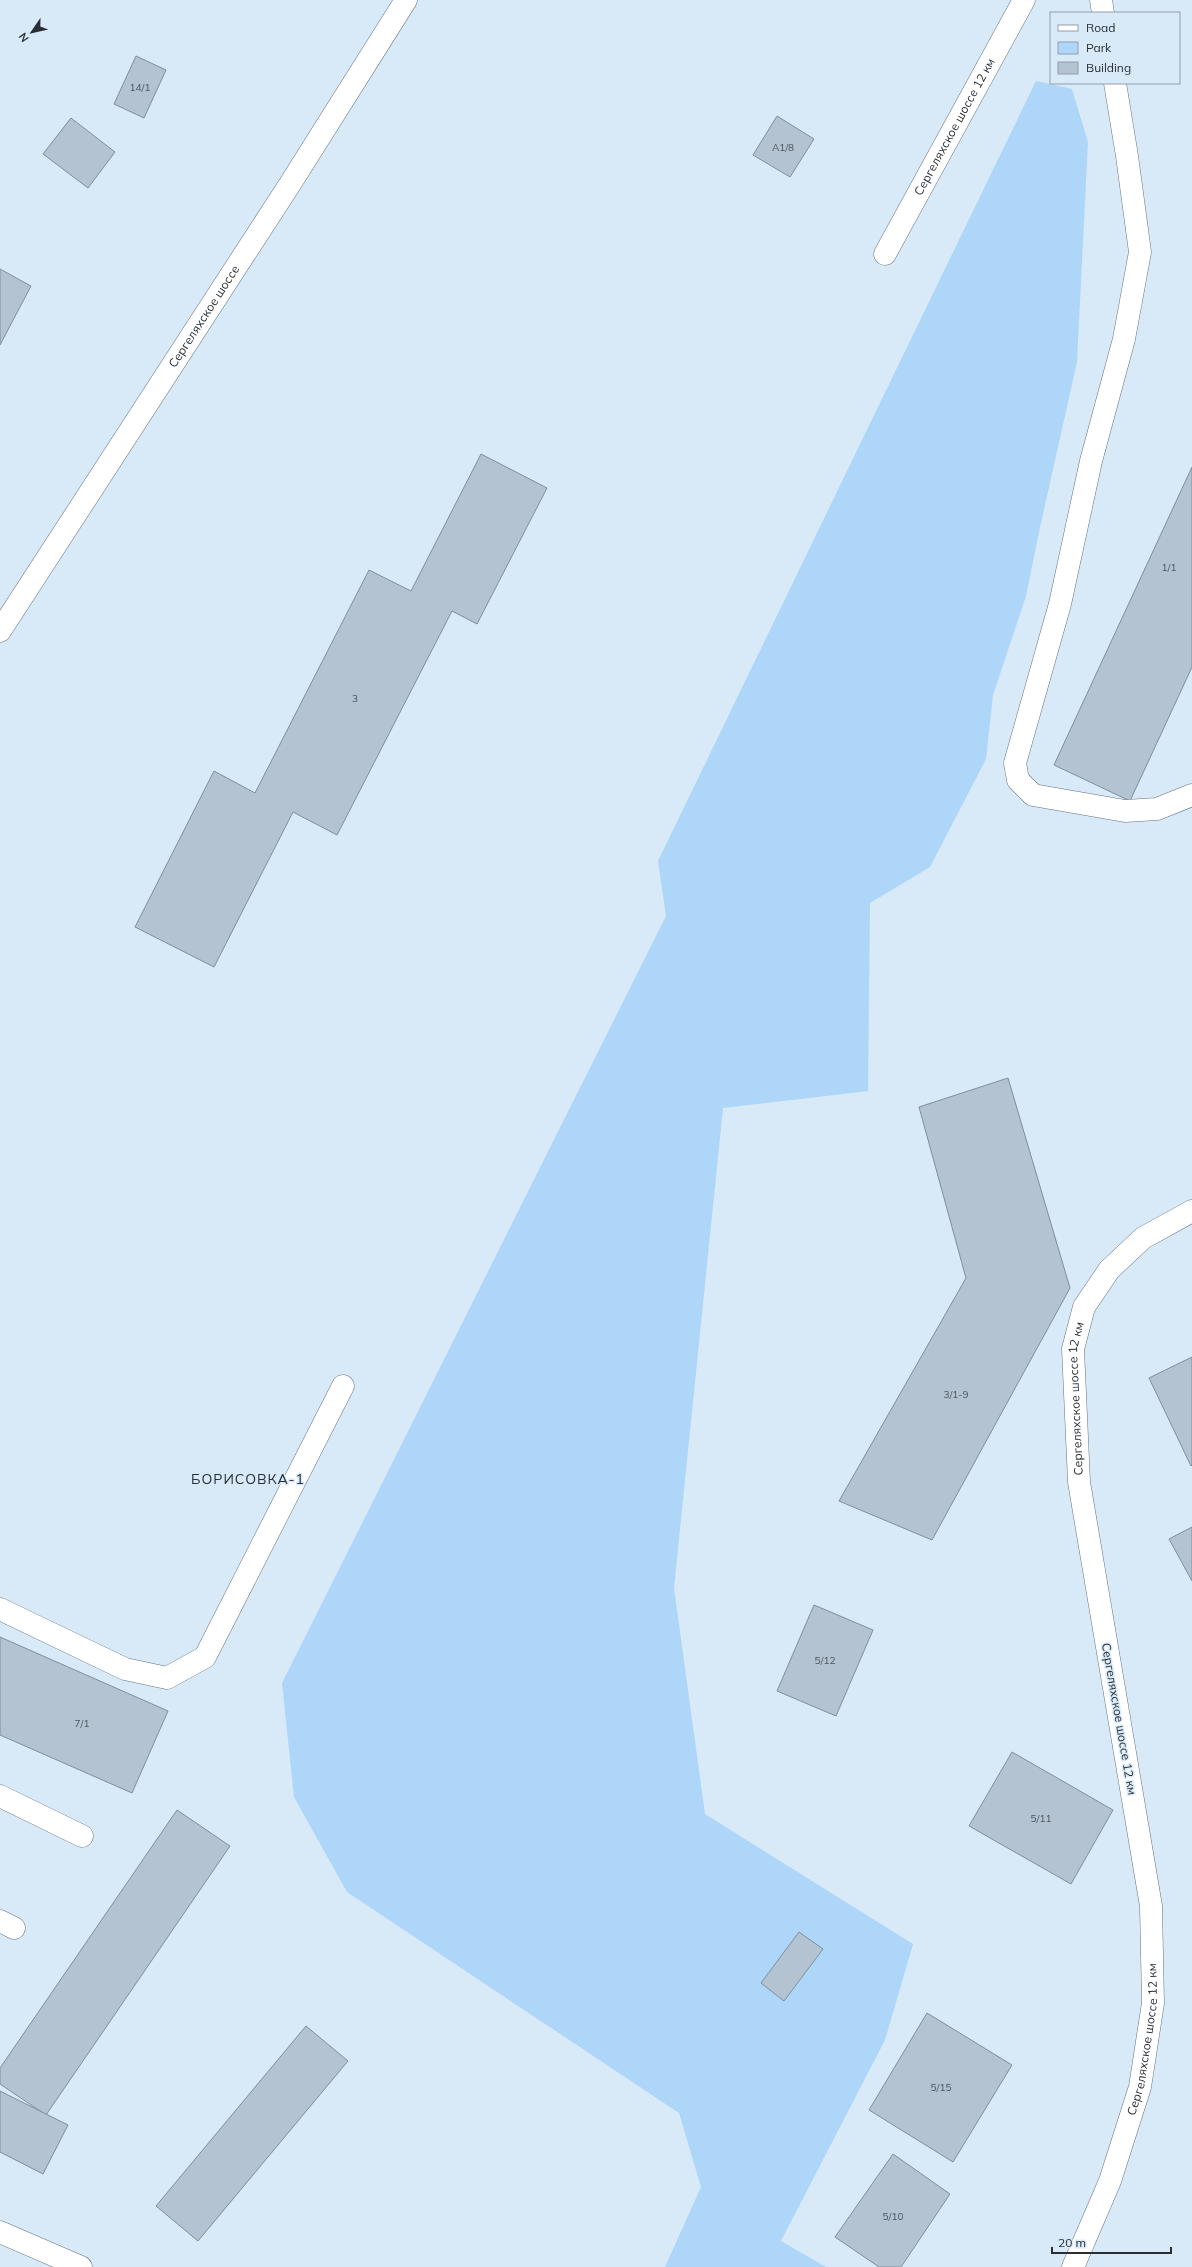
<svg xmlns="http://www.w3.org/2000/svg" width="1192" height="2267" font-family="Mulish,sans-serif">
<rect width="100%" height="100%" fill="#d8e9f8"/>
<path fill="#add6f8" d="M1036,81L1072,89L1088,142L1077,362L1039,532L1026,596L993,695L986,759L930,867L870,903L868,1091L723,1108L674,1588L705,1814L913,1944L885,2040L781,2241L826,2267H665L701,2187L679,2113L347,1892L294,1797L282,1683L666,916L658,861Z"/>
<g fill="#b3c3d2" stroke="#7f8e9c">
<path d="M136,56L166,70L144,118L114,104Z"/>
<path d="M777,116L814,139L790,177L753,155Z"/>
<path d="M71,118L115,152L88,188L43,154Z"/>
<path d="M0,269L31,286L0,345Z"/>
<path d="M481,454L547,488L477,624L452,611L337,835L293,812L214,967L135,927L214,771L255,793L369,570L411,591Z"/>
<path d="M1192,467V667L1130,801L1054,765Z"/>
<path d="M1008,1078L1070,1288L932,1540L839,1501L966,1278L919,1107Z"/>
<path d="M1192,1357V1465L1191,1466L1149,1378Z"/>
<path d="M1192,1527V1581L1169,1539Z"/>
<path d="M814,1605L873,1630L836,1716L777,1691Z"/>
<path d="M0,1637L168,1711L132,1793L0,1735Z"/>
<path d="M1012,1752L1113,1810L1071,1884L969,1826Z"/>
<path d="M177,1810L230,1846L46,2115L0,2084V2068Z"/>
<path d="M799,1932L823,1949L784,2001L761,1983Z"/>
<path d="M927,2013L1012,2065L953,2162L869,2110Z"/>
<path d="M306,2026L348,2061L198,2241L156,2206Z"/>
<path d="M0,2091L68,2125L43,2174L0,2152Z"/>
<path d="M893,2154L950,2194L901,2267H879L835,2237Z"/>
</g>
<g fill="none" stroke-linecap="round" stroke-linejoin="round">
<g stroke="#657481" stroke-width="23">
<g id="lane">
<path d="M1101,0L1103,13"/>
<path d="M1115,83L1127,156L1140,252L1124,339L1091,461L1060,604L1015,763L1018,780L1033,795L1125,811L1157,809L1192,795"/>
<path d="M0,1796L82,1836"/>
<path d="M0,1921L14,1928"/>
</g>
</g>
<g stroke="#657481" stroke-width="23">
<g id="street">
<path id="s1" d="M885,254L1024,0"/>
<path d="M0,1609L125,1669L167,1678L205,1657L343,1386"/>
<path d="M0,2232L81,2267"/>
<path id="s2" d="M1073,2267L1110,2181L1140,2087L1153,2003L1151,1906L1079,1482L1073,1349L1084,1307L1109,1270L1143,1238L1192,1211"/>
</g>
</g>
<g stroke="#657481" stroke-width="23">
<g id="secondary">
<path id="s3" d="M0,631L290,184L406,0"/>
</g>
</g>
<use href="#lane" stroke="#fff" stroke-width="22"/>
<use href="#street" stroke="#fff" stroke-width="22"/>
<use href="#secondary" stroke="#fff" stroke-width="22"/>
</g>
<g text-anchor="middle" stroke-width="3" stroke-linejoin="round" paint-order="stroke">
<g font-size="10" fill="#4b535c">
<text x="140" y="91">14/1</text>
<text x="783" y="151">А1/8</text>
<text x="1169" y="571">1/1</text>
<text x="355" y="702">3</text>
<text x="956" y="1398">3/1-9</text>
<text x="825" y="1664">5/12</text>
<text x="82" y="1727">7/1</text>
<text x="1041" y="1822">5/11</text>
<text x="941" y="2091">5/15</text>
<text x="893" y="2220">5/10</text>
</g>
<g font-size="12" fill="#282e34" stroke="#d8e9f8">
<text dy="4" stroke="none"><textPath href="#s1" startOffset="145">Сергеляхское шоссе 12 км</textPath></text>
<text dy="4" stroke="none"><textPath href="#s3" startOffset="375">Сергеляхское шоссе</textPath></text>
<text dy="4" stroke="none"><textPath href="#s2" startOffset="888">Сергеляхское шоссе 12 км</textPath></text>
<text transform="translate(1119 1719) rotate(80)" y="4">Сергеляхское шоссе 12 км</text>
<text dy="4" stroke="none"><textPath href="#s2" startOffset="240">Сергеляхское шоссе 12 км</textPath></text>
</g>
<g font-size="14" letter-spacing="1" fill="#282e34" stroke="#d8e9f8">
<text x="248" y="1484">БОРИСОВКА-1</text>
</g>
</g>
<rect x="1050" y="12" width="130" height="72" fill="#d8e9f8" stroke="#929eaa"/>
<rect x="1058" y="25" width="20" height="6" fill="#ffffff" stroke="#929eaa"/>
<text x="1086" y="32" font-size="12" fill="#282e34">Road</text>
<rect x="1058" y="42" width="20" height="12" fill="#add6f8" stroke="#929eaa"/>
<text x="1086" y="52" font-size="12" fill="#282e34">Park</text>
<rect x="1058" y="62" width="20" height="12" fill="#b3c3d2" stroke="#929eaa"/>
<text x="1086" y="72" font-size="12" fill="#282e34">Building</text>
<g transform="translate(32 32) rotate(236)" stroke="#d8e9f8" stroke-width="3" paint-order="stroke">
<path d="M0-3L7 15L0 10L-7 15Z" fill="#282e34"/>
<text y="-6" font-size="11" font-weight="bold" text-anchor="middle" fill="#282e34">N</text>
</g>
<path d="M1052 2247v6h119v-6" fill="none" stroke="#282e34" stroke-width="2"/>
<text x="1058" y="2247" font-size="12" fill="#282e34" stroke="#d8e9f8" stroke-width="3" paint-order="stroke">20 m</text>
</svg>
